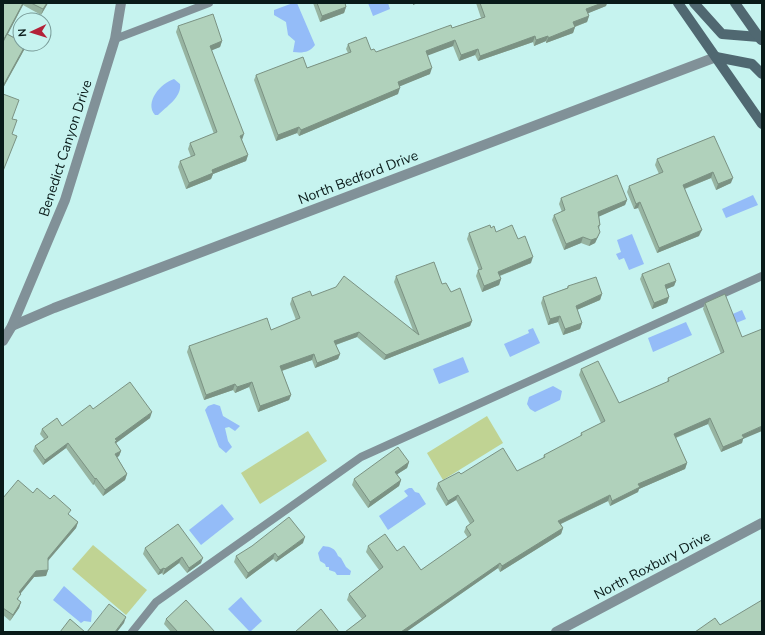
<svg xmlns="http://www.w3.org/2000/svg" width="765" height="635" font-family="'Nunito Sans',sans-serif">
<rect width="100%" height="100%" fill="#c6f3ef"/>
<g fill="#c0d393">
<path d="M487,416L503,443L443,480L427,453Z"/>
<path d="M308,431L327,461L260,504L241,473Z"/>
<path d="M93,545L147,590L126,615L72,569Z"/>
</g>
<g fill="#94bcf8">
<path d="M293,3H297L315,45C309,53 302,53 293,52L295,41L288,35L286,22L274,15V10Z"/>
<path d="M368,3H388L390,9L373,16Z"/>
<path d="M174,79L180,84C182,97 166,107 158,115H155C144,102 161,83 174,79Z"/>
<path d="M753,195L758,205L726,218L722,209Z"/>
<path d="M632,234L644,264L629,270L624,258L619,260L616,254L621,252L617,240Z"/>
<path d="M742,310L746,319L726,327L709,324Z"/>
<path d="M686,322L692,335L653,352L648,338Z"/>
<path d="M533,328L540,343L510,357L504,344L529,333L528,330Z"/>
<path d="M463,357L469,372L439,384L433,369Z"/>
<path d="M553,386L562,391L560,400L535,412L530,409L527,404L529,397Z"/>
<path d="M214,404L220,406L223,416L240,426L235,431L229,427L225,428L228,441L232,447L226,453L219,447L205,410L208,406Z"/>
<path d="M409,488H412L415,492L419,493L426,504L388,530L379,516L408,496L404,491Z"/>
<path d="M222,504L234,519L201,545L189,530Z"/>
<path d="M323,546C331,547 335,548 338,556L341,558L346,567L351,571L350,575H337L335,572L329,570V567H326L325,564L320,561L318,553Z"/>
<path d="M64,586L92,611L91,622L84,621L81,623L53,600Z"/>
<path d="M241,597L262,621L250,632L228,609Z"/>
</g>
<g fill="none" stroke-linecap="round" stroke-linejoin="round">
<g stroke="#819198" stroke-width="8">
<path d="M115,39L209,3"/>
<path d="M132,632L156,602L361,457L762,276"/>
</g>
<g stroke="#819198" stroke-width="10">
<path d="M12,326L54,308L716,57"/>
<path d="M3,341L12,326L65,200L115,39L121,3"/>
<path d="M556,632L762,523"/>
</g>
<g stroke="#506871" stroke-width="10">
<path d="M678,3L762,124"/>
<path d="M694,3L722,34L759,37"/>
<path d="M735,3L761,40"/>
<path d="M716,57L752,64L762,74"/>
</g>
</g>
<g fill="#97b4a1">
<path d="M3,3H48L41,15L23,5L8,34L26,44L24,50L3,88Z"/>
<path d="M313,3H345L346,7L344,13L320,22Z"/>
<path d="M476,3H607L606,6L588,13L589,16L587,22L575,27L573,33L546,43V41L534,46L533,42L478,61L475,55L459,61L453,46L427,55L430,74L399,86L398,94L299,136L297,133L276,141L254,80L256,75L307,68L348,53L346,49L348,44L371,50L376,52L452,28L481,18Z"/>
<path d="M178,26L222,41L220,47L211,50L242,140L248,155L246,161L213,174L211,179L186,189L178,167L180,161L191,157L188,149L190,143L214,134L176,32Z"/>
<path d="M714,136L731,183L716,190L711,178L685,189L699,236L657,253L638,208L634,209L627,192L629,186L659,174L655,165L657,159Z"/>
<path d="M561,198L627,200L625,205L599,216L600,225L599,229L598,237L595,243L589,246L581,243L564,250L552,220L554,215L562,212L559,204Z"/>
<path d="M491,228L496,232L518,239L531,263L500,276L501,279L499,285L482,292L476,276L478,270H479L467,239L469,233Z"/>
<path d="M642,274L676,281L674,286L666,289L669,297L667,303L652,309L640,279Z"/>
<path d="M396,276L442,284L451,292L472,321L470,326L384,360L357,337L336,345L340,354L338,359L315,368L312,360L282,371L291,395L289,400L258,412L249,387L235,393L233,390L204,400L187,352L189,346L271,330L296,320L290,304L292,298L312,296L413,330L394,282Z"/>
<path d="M568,286L602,294L600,300L577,310L582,323L580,329L563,335L558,322L548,325L541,303L543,297L567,288Z"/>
<path d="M725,294L743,439L742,443L721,452L708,424L676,438L687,463L685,469L639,489L638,492L610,506L608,501L561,524L563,528L561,534L500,572L498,568L406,632H345L362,619L347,600L349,594L379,570L366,552L368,546L397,551L421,570L468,538L464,532L466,527L470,524L456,500L446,506L436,489L438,483L461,474L517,471L543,458L544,455L580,437L581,433L601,423L579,375L581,369L619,403L667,382L668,378L721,354L703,309L705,303Z"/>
<path d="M93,409L150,418L116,443L121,451L119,456L117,457L127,474L125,480L103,496L94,484L93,485L66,448L43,465L33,451L35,446L44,439L40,434L42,429L62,426Z"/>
<path d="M409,462L407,468L397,474L401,480L399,486L368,508L352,485L354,479Z"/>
<path d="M33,493L69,515L78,522L76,528L48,561V570L46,576L34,577L20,593L18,600L21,602L19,608L10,621L3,615V498Z"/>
<path d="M178,524L201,563L187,573L179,563L163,575L162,573L158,575L143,554L145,548Z"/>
<path d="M303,543L276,562L273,559L246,579L234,562L236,556Z"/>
<path d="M166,619L215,632H171L164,624Z"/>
</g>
<g fill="#7b9283">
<path d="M23,3H24L23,5L3,43V41Z"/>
<path d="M47,3H48L41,15L43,9Z"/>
<path d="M413,3H418L413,5Z"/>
<path d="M602,3H607L606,6L584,15L586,9Z"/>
<path d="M346,7L344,13L320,22L322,16Z"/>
<path d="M589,16L587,22L571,28L573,22Z"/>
<path d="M575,27L573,33L546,43L548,38Z"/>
<path d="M535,36L533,42L478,61L480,56Z"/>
<path d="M548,36L546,41L534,46L536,40Z"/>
<path d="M455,40L453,46L424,57L426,51Z"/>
<path d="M222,41L220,47L208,52L210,46Z"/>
<path d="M26,44L24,50L3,88V86Z"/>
<path d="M478,49L475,55L459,61L461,55Z"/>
<path d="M432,68L430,74L396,88L398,82Z"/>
<path d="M400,88L398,94L299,136L301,130Z"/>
<path d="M299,127L297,133L276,141L278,135Z"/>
<path d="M244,134L242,140L240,136Z"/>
<path d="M248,155L246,161L213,174L211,179L186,189L189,183L212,170Z"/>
<path d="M713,172L711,178L681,190L683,185Z"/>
<path d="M733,178L731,183L716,190L718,184Z"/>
<path d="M627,200L625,205L596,218L598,212Z"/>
<path d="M640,202L638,208L634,209L636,204Z"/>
<path d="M702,230L699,236L657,253L659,248Z"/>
<path d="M600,232L595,243L589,246L591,240Z"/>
<path d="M583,237L581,243L564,250L566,244Z"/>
<path d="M533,257L531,263L496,277L498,272Z"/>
<path d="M501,279L499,285L482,292L484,286Z"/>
<path d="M676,281L674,286L662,291L665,285Z"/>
<path d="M602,294L600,300L574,311L576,306Z"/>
<path d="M669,297L667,303L652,309L654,303Z"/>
<path d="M560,316L558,322L548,325L550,319Z"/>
<path d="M472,321L470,326L384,360L386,355Z"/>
<path d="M582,323L580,329L563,335L565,329Z"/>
<path d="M359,332L357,337L332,346L334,341Z"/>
<path d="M314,354L312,360L278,372L280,366Z"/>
<path d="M340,354L338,359L315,368L317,363Z"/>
<path d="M252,382L249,387L235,393L237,387Z"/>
<path d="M235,384L233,390L204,400L206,395Z"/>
<path d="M291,395L289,400L258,412L260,406Z"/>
<path d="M152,412L150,418L116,443L115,446V439Z"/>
<path d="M710,418L708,424L672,439L674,434Z"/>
<path d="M762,426V431L743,439L742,443L721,452L723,447L742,435Z"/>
<path d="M68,443L66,448L43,465L45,460Z"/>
<path d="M121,451L119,456L113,460L115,454Z"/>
<path d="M409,462L407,468L393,477L395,472Z"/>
<path d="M687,463L685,469L639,489L638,492L610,506L612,501L638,484Z"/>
<path d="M127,474L125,480L103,496L105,490Z"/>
<path d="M96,478L94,484L93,485L95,479Z"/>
<path d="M401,480L399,486L368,508L370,502Z"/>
<path d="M458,495L456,500L446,506L448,501Z"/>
<path d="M610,495L608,501L556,526L558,521Z"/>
<path d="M78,522L76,528L45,564L48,558Z"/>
<path d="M563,528L561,534L500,572L502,566Z"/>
<path d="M305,537L303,543L276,562L278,557Z"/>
<path d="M275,553L273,559L246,579L248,573Z"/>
<path d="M182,557L179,563L163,575L165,569Z"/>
<path d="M203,558L201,563L187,573L189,568Z"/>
<path d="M500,563L498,568L406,632H401Z"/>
<path d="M164,568L162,573L158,575L160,570Z"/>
<path d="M48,570L46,576L34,577L17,598L19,592L36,571Z"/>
<path d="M21,602L19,608L10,621L13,615Z"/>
<path d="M126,617L124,623L117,632H115Z"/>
</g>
<g fill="#b0d1bb" stroke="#7b9283">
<path d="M3,3H23L3,41Z"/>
<path d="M31,3H47L43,9Z"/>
<path d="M317,3H345L346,7L322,16Z"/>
<path d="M480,3H602L586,9L589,16L573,22L575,27L548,38V36L536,40L535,36L480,56L478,49L461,55L455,40L426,51L432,68L398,82L400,88L301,130L299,127L278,135L256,75L303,57L307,68L351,52L348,44L366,37L371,50L374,49L376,52L451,25L452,28L485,17Z"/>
<path d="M213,14L222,41L210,46L244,134L240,136L248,155L212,170L213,173L189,183L180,161L195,155L190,143L217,132L178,26Z"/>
<path d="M7,34L20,41V44H26L3,86V42Z"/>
<path d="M3,94L19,100L12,119L17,120L12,134L17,136L3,171Z"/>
<path d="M714,136L733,178L718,184L713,172L683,185L702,230L659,248L640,202L636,204L629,186L663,172L657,159Z"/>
<path d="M617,175L627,200L598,212L600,225L598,226L600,232L597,238L591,240L583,237L566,244L554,215L565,210L561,198Z"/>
<path d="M490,225L491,228L494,226L496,232L512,225L518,239L525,236L533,257L498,272L501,279L484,286L478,270L482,269L469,233Z"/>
<path d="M434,262L442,284L446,283L451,292L460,288L472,321L386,355L359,332L334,341L340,354L317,363L314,354L280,366L291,395L260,406L252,382L237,387L235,384L206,395L189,346L267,318L271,330L300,318L292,298L310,291L312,296L336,287L344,276L419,335L396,276Z"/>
<path d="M669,263L676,281L665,285L669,297L654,303L642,274Z"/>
<path d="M596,277L602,294L576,306L582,323L565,329L560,316L550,319L543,297L568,288V286Z"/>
<path d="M725,294L742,337L762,329V426L742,435L744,438L723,447L710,418L674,434L687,463L638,484L640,487L612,501L610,495L558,521L563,528L502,566L500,563L401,632H345L366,616L349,594L383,567L368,546L385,534L397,551L404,546L421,570L471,535L466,527L474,521L458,495L448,501L438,483L459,472L461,474L503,448L517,471L545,457L544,455L582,435L581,433L605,421L581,369L598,361L619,403L669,381L668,378L724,352L705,303Z"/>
<path d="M130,382L152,412L115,439L117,440L115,442L121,451L115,454L127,474L105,490L96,478L95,479L68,443L45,460L35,446L48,437L42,429L57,418L62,426L90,405L93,409Z"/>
<path d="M398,447L409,462L395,472L401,480L370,502L354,479Z"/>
<path d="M18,480L33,493L37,488L50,499L54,495L71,510L68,514L78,522L48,558V570L36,571L19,592L21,594L17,599L21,602L13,615L3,608V498Z"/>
<path d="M289,517L305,537L278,557L275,553L248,573L236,556L252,546Z"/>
<path d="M178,524L203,558L189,568L182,557L165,569L164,568L160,570L145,548Z"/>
<path d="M186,600L215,632H178L166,619Z"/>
<path d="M762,600V632H695L715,618L720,625Z"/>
<path d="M109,604L126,617L115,632H87Z"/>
<path d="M321,609L339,632H295Z"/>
<path d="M70,619L85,632H60Z"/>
</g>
<g text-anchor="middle" stroke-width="4" stroke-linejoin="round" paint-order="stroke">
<g font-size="14" fill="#091a19" stroke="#c6f3ef">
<text transform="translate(65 148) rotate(-72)" y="5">Benedict Canyon Drive</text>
<text transform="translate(358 177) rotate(-21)" y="5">North Bedford Drive</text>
<text transform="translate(652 565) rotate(-28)" y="5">North Roxbury Drive</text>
</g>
</g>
<rect width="765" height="635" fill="none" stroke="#091a19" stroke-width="8"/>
<g transform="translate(32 32) rotate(266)"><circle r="19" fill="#c6f3ef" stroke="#7a9c99"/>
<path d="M0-3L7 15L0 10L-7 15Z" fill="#b32138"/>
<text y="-6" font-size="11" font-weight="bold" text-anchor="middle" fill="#091a19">N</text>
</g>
</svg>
